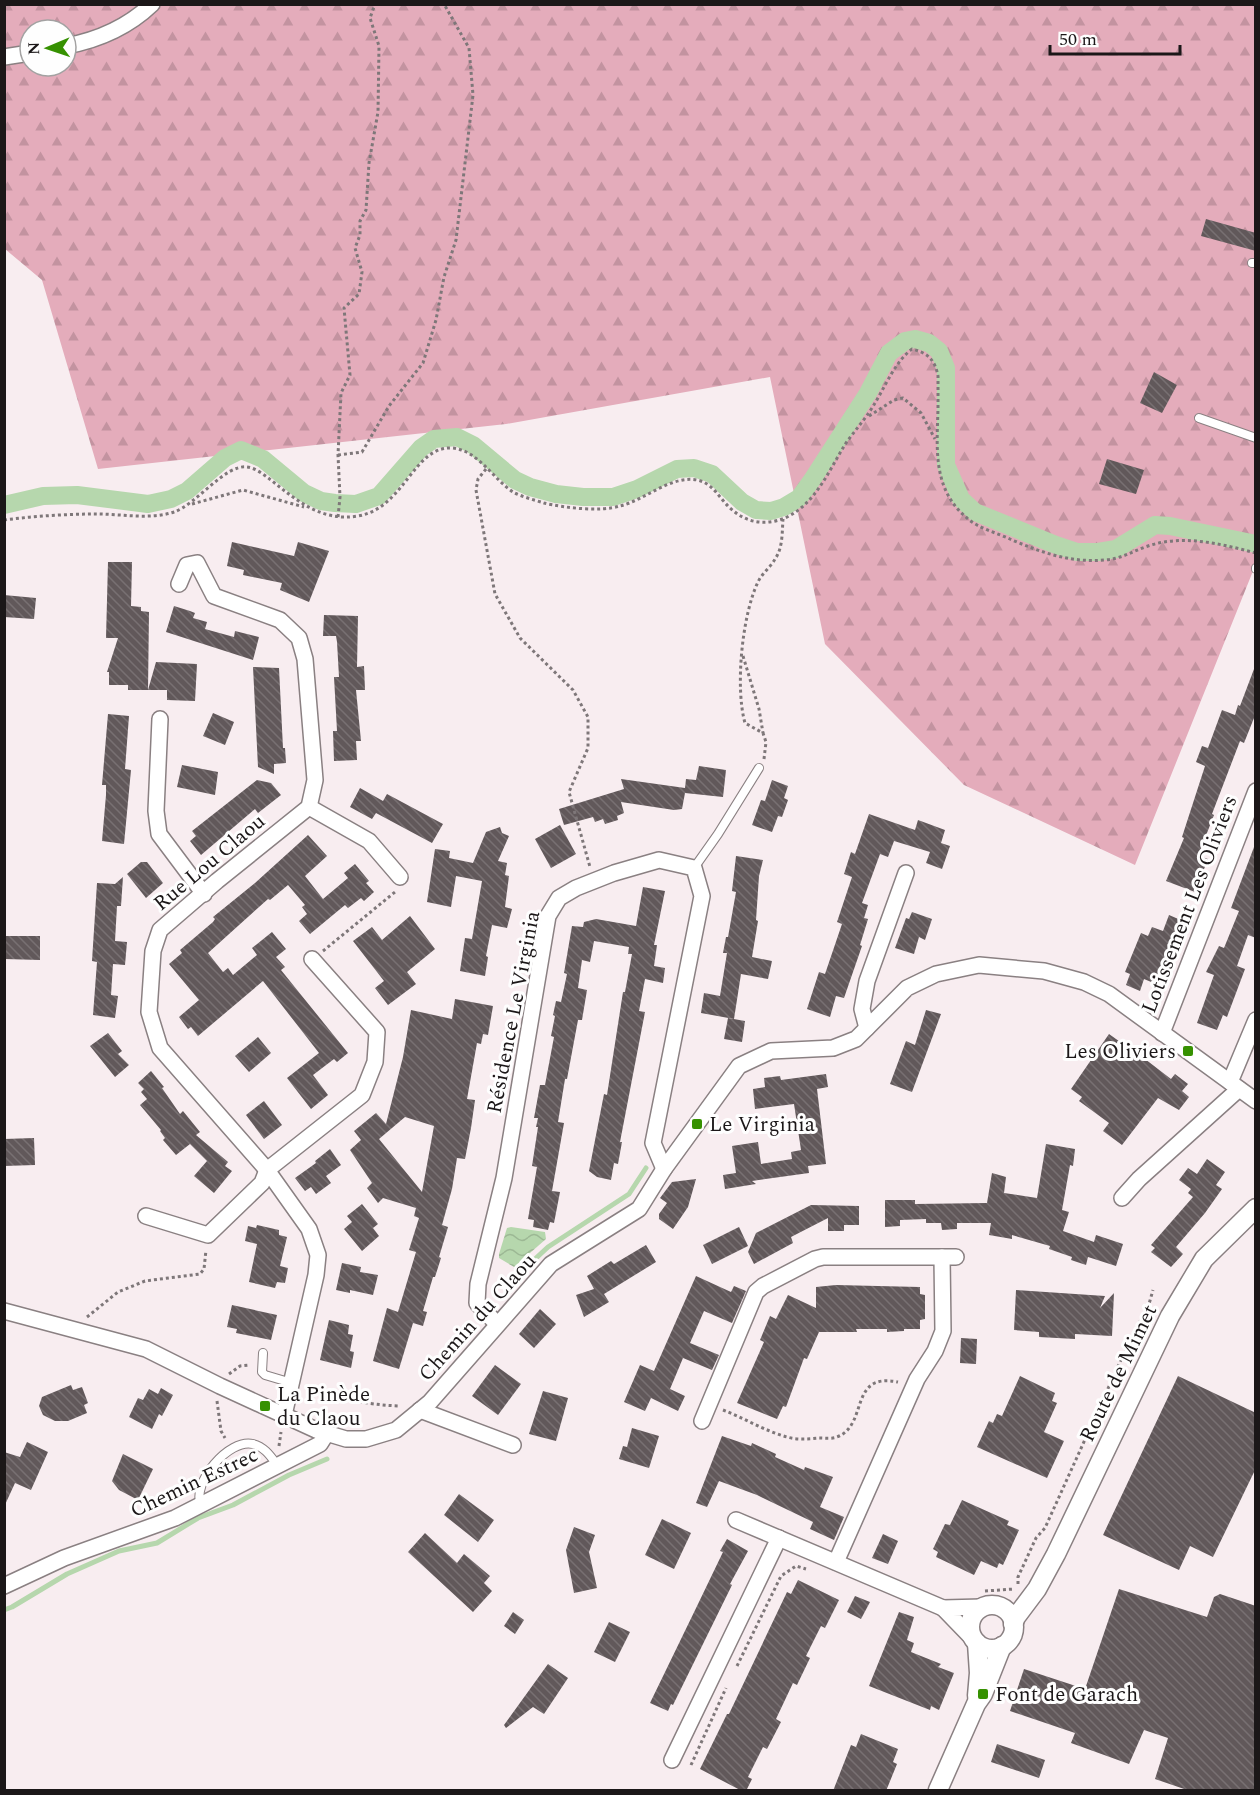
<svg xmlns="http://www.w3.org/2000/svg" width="1260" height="1795" font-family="Spectral,serif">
<defs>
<pattern id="forest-firs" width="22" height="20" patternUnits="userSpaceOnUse" patternTransform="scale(1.5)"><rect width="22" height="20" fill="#e4acbb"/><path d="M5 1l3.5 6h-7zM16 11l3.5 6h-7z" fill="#c393a0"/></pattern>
<pattern id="water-waves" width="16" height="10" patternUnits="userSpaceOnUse" patternTransform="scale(1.5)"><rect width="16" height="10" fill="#b6d7ad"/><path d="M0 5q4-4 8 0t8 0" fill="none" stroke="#9cb894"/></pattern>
<pattern id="building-back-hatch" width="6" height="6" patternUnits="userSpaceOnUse" patternTransform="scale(1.5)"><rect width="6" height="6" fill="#61585a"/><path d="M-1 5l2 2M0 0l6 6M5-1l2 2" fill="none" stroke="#787072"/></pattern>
</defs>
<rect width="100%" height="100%" fill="#f8edf0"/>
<path fill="url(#forest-firs)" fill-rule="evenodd" d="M4,5H1255V566L1135,865L964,785L825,644L770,377L506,424L98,469L42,280L5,249ZM30,30H66V66H30Z"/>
<path fill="url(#water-waves)" d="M511,1227L545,1232L546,1239L514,1267L499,1258V1254L507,1228Z"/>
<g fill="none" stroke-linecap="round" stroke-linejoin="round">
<g stroke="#b6d7ad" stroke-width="5">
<path d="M521,1272L548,1247L629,1194L646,1168"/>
<path d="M4,1610L12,1607L67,1574L119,1551L157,1543L198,1518L233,1505L289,1475L327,1459"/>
</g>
<path stroke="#b6d7ad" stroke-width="18" d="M4,505L43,496L77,495L148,504L171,499L187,491L225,458L241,450L263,459L304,493L321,501L335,503L356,504L379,496L421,448L434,439L457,437L473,445L515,480L530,487L556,494L583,497H613L637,489L677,469L694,468L712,474L742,502L756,510L771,511L784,507L799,498L812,480L868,393L889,353L905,341L915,339L929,343L939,351L946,368V465L961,499L975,512L1056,545L1077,552H1098L1116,549L1155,525L1170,526L1256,544"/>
</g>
<g fill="url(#building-back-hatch)" fill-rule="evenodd">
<path d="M1206,219L1256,233V251L1201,236Z"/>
<path d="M1154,372L1177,385L1162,413L1140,403Z"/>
<path d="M1107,459L1144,470L1136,494L1099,484Z"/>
<path d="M232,542L294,556L298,542L329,551L309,602L280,590L282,583L243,575L244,570L227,566Z"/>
<path d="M108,562H132L131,606L141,607V611L149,612L148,690H128V685H109V672H107L118,638H106Z"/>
<path d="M4,595L36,598L34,619L4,617Z"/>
<path d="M174,606L190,611L195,613L193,618L207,622L205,629L234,637L235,631L259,637L253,660L166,632Z"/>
<path d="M324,615L358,616L357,667L364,666L365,690H356L361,741H356L357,760L334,761L333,731H337L334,677H339L337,642L336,636H323Z"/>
<path d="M156,662L197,664L195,701L167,700V690H148Z"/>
<path d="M253,667L279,668L283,748H285L286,763L274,764V774L258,767Z"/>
<path d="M1254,669H1256V713L1244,743L1240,741L1212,814L1214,815L1198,856L1208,859L1195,892L1166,881L1184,838L1182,837L1205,766L1196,762L1202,746L1208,748L1222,710L1235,715L1238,705L1240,706Z"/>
<path d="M213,713L234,722L225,745L203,736Z"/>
<path d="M108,714L129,716L125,769L131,770L124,844L102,841L106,795V785H102Z"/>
<path d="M182,765L218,772L215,795L177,787Z"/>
<path d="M699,766L726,770L723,797L685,793L682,809L674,810L621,802L624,813L617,816L618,820L605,824L603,819L595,822L593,817L564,825L559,809L624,789L621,779L685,788L686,779L696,780Z"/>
<path d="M257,780L271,783L281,795L258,813L255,809L201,855L190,841L196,836L192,831Z"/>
<path d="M772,780L788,786L784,798L788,800L782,817L778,816L772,832L752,825L761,800L765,801Z"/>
<path d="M360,788L383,801L387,794L443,824L432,843L376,813L372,819L350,807Z"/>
<path d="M869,814L915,830L918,820L945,830L941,843L950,846L942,869L926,863L930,852L894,841L888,857L880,854L862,903L868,905L864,918L868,919L860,945L862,946L844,998L836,996L830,1017L807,1009L819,972L825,974L842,924L837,922L852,877L844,874L851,852L855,854Z"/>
<path d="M560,825L576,854L551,868L535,839Z"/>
<path d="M500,827L502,833L509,836L498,861L507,863L505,875L509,876L505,907L512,909L507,928L492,925L486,956L488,957L485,976L460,971L465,938L472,939L482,881L456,876L451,907L427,902L435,849L450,851L449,858L473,863L486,832Z"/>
<path d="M308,835L327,856L305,876L323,899L348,878L344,873L355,864L369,881L366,883L374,892L364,901L361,898L348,908L345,905L310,934L299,921L307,914L302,907L305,905L288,885L270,900L268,899L208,953L223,972L228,968L233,975L257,955L252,948L272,932L286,949L276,957L285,967L281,970L348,1053L337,1062L334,1059L313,1075L328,1095L311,1109L287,1078L319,1053L263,981L198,1036L191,1027L188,1029L179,1017L199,1000L169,964L182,953L180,950L213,922L215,919L213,917L255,883Z"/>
<path d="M1254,847L1256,938L1248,935L1237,966L1245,969L1227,1017L1223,1015L1217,1030L1197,1023L1214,975L1206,972L1219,946L1224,948L1239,911L1231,908Z"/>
<path d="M736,856L763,860L759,876L756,920L758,921L752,957L772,961L768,979L741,974L734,1019L701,1013L704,993L720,996L727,953H723L726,937H728L736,892L732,891Z"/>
<path d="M141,862H147L163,883L146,898L127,874Z"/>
<path d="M123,877L121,906H117L115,941L127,942L125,965L113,964L111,995L118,996L115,1018L93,1015L97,962L92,961L97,883L115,884Z"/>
<path d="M643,887L665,891L654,945H657L654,966L665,968L663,983L645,979L639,1011L645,1012L620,1142H622L618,1164L614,1163L611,1180L597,1177L589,1171L604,1094L607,1095L623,992H625L632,954H628L629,947L594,941L590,962L582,960L578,988L587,990L582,1020H578L567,1079H565L558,1122L564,1123L552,1191L560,1192L554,1223L550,1222L548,1230L533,1227L534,1220L528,1219L537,1167L532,1166L538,1127H536L538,1118H534L540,1085H545L554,1037L551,1036L555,1016L553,1015L556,1001L561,1002L567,974L564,973L572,926L583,927L584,922L596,919L636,926Z"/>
<path d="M912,912L932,919L925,940L919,937L914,954L895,948L906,918L909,919Z"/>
<path d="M1169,915L1183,921L1156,984L1144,979L1140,991L1126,985L1130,974L1125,972L1141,933L1148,936L1152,927L1163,931Z"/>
<path d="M410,916L435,949L407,972L416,984L388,1005L375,988L384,981L353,941L372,927L382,940Z"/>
<path d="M4,936H40V960L4,959Z"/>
<path d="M455,999L493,1006L488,1035L483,1034L481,1044L477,1043L467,1099L475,1100L471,1128L465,1159L457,1158L452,1189L442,1225L448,1227L439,1257L441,1258L435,1277H433L423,1311L427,1312L423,1326L413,1323L399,1369L373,1361L387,1308L398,1312L416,1252L409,1250L419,1218L414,1216L416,1208L383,1198L378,1203L367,1188L372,1183L350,1150L361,1140L354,1131L376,1113L386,1124L403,1057L411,1010L452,1019ZM405,1117L434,1126L422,1192L379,1139Z"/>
<path d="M926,1010L941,1014L912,1092L890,1084L906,1041L915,1045Z"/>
<path d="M728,1018L745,1021L742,1042L724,1039Z"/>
<path d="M108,1033L122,1051L118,1054L129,1065L115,1077L90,1046Z"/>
<path d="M1109,1034L1123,1044L1126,1041L1138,1050L1137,1051L1146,1058L1145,1059L1171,1079L1175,1074L1188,1084L1182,1091L1189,1097L1179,1110L1158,1098L1122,1145L1103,1131L1109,1123L1079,1101L1082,1097L1071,1089Z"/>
<path d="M258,1037L271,1053L249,1072L235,1056Z"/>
<path d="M151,1071L164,1087L162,1088L180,1114L183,1111L200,1132L196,1135L228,1162L225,1166L232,1171L214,1193L194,1176L207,1161L190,1144L176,1155L163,1140L165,1138L160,1131L161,1130L140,1105L147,1099L141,1092L144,1089L138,1083Z"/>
<path d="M826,1074L828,1087L817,1089L826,1164L808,1166L809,1173L752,1181L756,1184L725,1189L723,1175L736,1173L732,1146L758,1142L761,1164L792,1159L791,1152L801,1150L794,1104L755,1109L753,1089L765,1087L764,1078L780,1076L781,1080Z"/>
<path d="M264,1101L282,1125L264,1139L246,1115Z"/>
<path d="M34,1138L35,1165L4,1166V1139Z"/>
<path d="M1046,1144L1075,1149L1073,1166L1070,1165L1062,1210L1069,1212L1063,1231L1094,1242L1096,1235L1123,1244L1116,1266L1088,1257L1086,1265L1071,1260L1072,1257L1049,1249L1050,1246L1012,1235V1239L989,1235L991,1223H957V1229L942,1230L941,1223H926V1219L900,1220V1226L885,1227V1200H915V1204L987,1203L992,1173L1006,1177L1004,1193L1037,1198Z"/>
<path d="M330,1149L341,1165L326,1176L331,1183L316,1194L311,1187L305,1191L295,1178L316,1163L315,1161Z"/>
<path d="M1207,1159L1225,1172L1216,1185L1222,1189L1205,1213L1176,1247L1183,1254L1171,1267L1151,1252L1155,1248L1151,1245L1193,1197L1188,1193L1191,1189L1179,1180L1188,1168L1197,1174Z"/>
<path d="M696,1179L688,1207L673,1229L659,1219V1214L667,1203L660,1198L672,1182Z"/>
<path d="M362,1204L378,1224L373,1228L379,1236L362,1251L344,1229L352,1222L347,1216Z"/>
<path d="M811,1205L859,1206V1225H844V1231H828V1218L791,1237L793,1243L754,1264L748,1252L756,1233Z"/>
<path d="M257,1225L279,1230V1235L287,1237L280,1266L288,1268L285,1283L277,1282L275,1288L249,1282L257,1244L245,1241L248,1226L256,1228Z"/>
<path d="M739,1227L748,1246L712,1264L703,1245Z"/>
<path d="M646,1245L656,1262L604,1294L609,1302L584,1317L576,1295L594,1289L587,1276L611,1261L614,1264Z"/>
<path d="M342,1263L361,1267L360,1272L378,1275L373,1295L350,1290V1293L336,1290Z"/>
<path d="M696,1276L731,1292L734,1286L746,1291L732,1323L704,1311L690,1343L719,1355L712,1370L683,1358L670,1389L685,1396L678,1411L651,1398L645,1411L624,1402L640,1365L654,1371Z"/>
<path d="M836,1285L920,1287V1294L925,1295V1319L920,1320V1329H904V1331L887,1332V1329H856L857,1332H819L807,1359L804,1358L786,1407L783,1406L777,1419L737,1403L764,1342L760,1340L770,1316L776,1319L788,1295L816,1308V1287Z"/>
<path d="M1016,1290L1105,1296L1100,1308L1114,1293L1112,1336L1075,1334V1339L1039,1337V1332L1014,1330Z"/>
<path d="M232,1305L277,1315L271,1340L236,1333L237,1329L227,1327Z"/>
<path d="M540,1309L556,1324L534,1348L519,1334Z"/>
<path d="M329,1320L349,1325L348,1334L353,1335L350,1351L354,1352L351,1368L320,1360Z"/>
<path d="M961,1338L977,1339L976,1364L960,1363Z"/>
<path d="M495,1365L521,1384L498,1415L472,1396Z"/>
<path d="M1020,1376L1055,1393L1052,1401L1057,1403L1044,1432L1064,1441L1047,1478L977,1447L989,1421L993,1423L997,1414L1002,1416Z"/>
<path d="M1178,1376L1256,1413V1468L1213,1557L1190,1546L1179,1570L1103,1535Z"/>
<path d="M71,1385L73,1390L82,1387L88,1403L84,1405L87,1413L68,1421H55L43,1415L39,1406L42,1397Z"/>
<path d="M161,1388L173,1395L162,1416L159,1414L152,1429L129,1417L138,1398L143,1400L149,1389L158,1394Z"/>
<path d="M543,1391L568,1398L556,1441L529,1434Z"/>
<path d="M632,1428L659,1436L649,1468L619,1459L623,1446L627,1447Z"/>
<path d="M722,1436L751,1446L752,1443L776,1454L775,1457L804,1470L805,1467L833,1477L820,1507L844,1517L834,1540L810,1529L813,1522L757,1495L719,1481L707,1507L696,1503Z"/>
<path d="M27,1442L48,1452L31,1490L15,1483L4,1507V1452L20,1457Z"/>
<path d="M123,1454L153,1469L138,1500L119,1490L112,1481Z"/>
<path d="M459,1494L494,1520L478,1542L444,1515Z"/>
<path d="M962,1500L1009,1521L1007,1525L1019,1530L1003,1565L999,1563L997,1568L981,1561L974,1575L936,1557L938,1552L933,1549L945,1524L950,1525Z"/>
<path d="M662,1519L691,1533L674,1569L645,1555Z"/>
<path d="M574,1527L595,1535L589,1552L597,1588L574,1593L566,1550Z"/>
<path d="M425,1533L457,1563L464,1554L490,1576L484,1583L492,1591L473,1612L408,1552Z"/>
<path d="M883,1534L898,1541L888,1564L872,1558Z"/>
<path d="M727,1539L748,1551L730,1584L732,1585L673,1705L671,1704L668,1711L650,1703L698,1604L723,1552L720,1551Z"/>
<path d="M798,1580L839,1600L825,1628L821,1626L806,1656L810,1658L797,1685L793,1683L776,1719L781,1722L767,1749L763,1747L748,1777L752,1779L746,1791H742L700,1769L727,1714H729L787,1592L791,1594Z"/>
<path d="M1119,1589L1207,1617L1214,1597L1220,1594L1256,1606V1791H1190L1155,1779L1168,1738L1144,1730L1129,1764L1071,1743L1075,1733L1010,1711L1024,1669L1085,1689Z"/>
<path d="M855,1596L870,1602L861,1619L847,1612Z"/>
<path d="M513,1612L524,1620L515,1634L504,1626Z"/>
<path d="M899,1612L914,1617L907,1640L914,1643L911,1652L941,1664L938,1667L954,1673L939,1710L931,1706L930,1710L869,1686Z"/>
<path d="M609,1622L630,1632L615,1662L594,1652Z"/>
<path d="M548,1664L568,1678L544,1714L533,1707L506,1728L504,1725Z"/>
<path d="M861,1734L898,1749L893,1762L897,1764L886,1791H833L851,1745L856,1747Z"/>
<path d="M997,1744L1045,1760L1039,1778L991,1762Z"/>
</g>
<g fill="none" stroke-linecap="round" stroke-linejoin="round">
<g stroke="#8a8082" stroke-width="10">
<g id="service">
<path d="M1252,263H1256"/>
<path d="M1199,418L1256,438"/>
<path d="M1256,568V569"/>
<path d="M694,868L718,834L759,768"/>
<path d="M263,1353L262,1372L265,1375L292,1383"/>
<path d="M201,1505C191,1483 229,1438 253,1444C265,1447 271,1457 278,1466"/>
</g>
</g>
<g stroke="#8a8082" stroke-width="18">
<g id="minor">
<path d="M66,46C98,40 128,27 152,4"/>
<path d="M4,57L30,53"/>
<path d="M179,584L187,565L197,563L214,596L280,620L299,638L305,659L315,780L309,807L217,881L160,930L153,951L149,1012L160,1048L267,1170L309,1229L318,1255L316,1275L284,1415"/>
<path d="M160,719L156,811L159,834L204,894"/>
<path d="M309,807L369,841L400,877"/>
<path d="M867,1028L862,1009L867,981L906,873"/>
<path d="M1162,1033L1256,791"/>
<path d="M1230,1082L1256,1020"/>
<path d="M1122,1198L1139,1179L1239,1089"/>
<path d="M146,1216L208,1235L262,1183L267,1170L362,1095L375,1062L377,1032L312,959"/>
<path d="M4,1311L146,1349L220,1386L316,1430L346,1439H366L396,1430L430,1402L551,1264L639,1209L664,1169L739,1066L771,1051L833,1048L856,1039L907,988L936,974L979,965L1044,971L1084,982L1109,994L1256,1101"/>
<path d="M497,1324L477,1303L478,1284L504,1178L548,916L559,898L576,888L614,873L659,860L694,868L702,896L653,1143L664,1169"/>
<path d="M420,1410L513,1445"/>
<path d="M702,1421L756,1292L763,1286L815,1259L823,1257H956"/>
<path d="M736,1520L943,1608"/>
<path d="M836,1562L917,1379L935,1351L943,1331L942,1257"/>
<path d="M4,1586L64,1558L175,1518L320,1444L327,1433"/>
<path d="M972,1638L943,1608L982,1607"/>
<path d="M672,1760L779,1538"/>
</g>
</g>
<g stroke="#8a8082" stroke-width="21">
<g id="tertiary">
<circle cx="992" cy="1627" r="22"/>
<path d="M1013,1624L1016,1617L1037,1589L1056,1554L1170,1316L1204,1259L1256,1208"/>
<path d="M977,1696L979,1673L977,1643"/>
<path d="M938,1790L976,1704L983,1694L1002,1646"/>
</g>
</g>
<g stroke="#7e7779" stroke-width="3" stroke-dasharray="3 3" stroke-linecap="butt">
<path d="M869,416L894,400L903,398L921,413L935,439"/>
<path d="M338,455L362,452L389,406L423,363L436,320L444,277L456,240L473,95L469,48L444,4"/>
<path d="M486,469L478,479L476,490L495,594L520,638L573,690L588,717V748L569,792L590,867"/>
<path d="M192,504L243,490L304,507"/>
<path d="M338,517L340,497L338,455L341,393L350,375L344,308L359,294L362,272L355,248L360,235V221L366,210L369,163L378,112L379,46L370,18L375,4"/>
<path d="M4,520C35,516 67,514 97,514C122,514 150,520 174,512C197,504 225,464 247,467C256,468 264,475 271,480C297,501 322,522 358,516C405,508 413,446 452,448C478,450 493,479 513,492C522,497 535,500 544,503C565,508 600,512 620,506C645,500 671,475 697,480C713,483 719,498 730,508C746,523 765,526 785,518C816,504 829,470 846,443C856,429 867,417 875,403C886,385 895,362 912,349C928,353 935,360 938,376C938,387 938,397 938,408C937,448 932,489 967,518C979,529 998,533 1012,540C1043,553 1071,563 1105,560C1121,559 1133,551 1148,546C1183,534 1221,544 1256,553"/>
<path d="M743,656L759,709L763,733"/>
<path d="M764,759L766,742L763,733L745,723C735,688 742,615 758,582C762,573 771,567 775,559C783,548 782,532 783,519"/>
<path d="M323,951L395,892"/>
<path d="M87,1317L118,1292L145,1281L200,1274L204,1269L206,1250"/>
<path d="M229,1374L240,1366L250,1365"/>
<path d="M307,1387C337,1398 367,1405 400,1406"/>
<path d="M217,1401L221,1431L225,1438"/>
<path d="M723,1410C744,1418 765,1431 787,1437C797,1440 808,1439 819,1438C825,1438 832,1439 837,1437C869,1425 848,1372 898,1382"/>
<path d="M279,1446L281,1432"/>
<path d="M1018,1584V1577L1036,1538L1045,1528L1125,1351L1149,1304L1153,1290"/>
<path d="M985,1591L1014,1589"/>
<path d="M737,1666L781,1576L796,1566L806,1569"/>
<path d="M691,1765L726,1688"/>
</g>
<use href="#service" stroke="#fff" stroke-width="8"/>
<use href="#minor" stroke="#fff" stroke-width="15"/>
<use href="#tertiary" stroke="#fff" stroke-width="18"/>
</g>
<g fill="#369101" stroke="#fefefe" stroke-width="2">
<rect x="1182" y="1045" width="12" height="12" rx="3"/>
<rect x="691" y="1118" width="12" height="12" rx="3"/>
<rect x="259" y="1400" width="12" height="12" rx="3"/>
<rect x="977" y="1688" width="12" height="12" rx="3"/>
</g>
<g text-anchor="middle" stroke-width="6" stroke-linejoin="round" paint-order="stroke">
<g font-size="21" fill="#1b1718" stroke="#fefefe">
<text transform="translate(209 862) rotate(-40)" y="7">Rue Lou Claou</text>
<text transform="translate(1189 904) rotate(-69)" y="7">Lotissement Les Oliviers</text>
<text transform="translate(513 1012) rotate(-79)" y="7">Résidence Le Virginia</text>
<text transform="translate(477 1317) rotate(-48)" y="7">Chemin du Claou</text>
<text transform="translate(1118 1373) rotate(-64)" y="7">Route de Mimet</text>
<text transform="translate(194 1482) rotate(-25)" y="7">Chemin Estrec</text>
</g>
<g font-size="21" fill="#1b1718" stroke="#fefefe" text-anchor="start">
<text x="1176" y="1058" text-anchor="end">Les Oliviers</text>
<text x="709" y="1131">Le Virginia</text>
<text x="277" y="1401">La Pinède<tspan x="277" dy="24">du Claou</tspan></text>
<text x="995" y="1701">Font de Garach</text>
</g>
</g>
<rect width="1260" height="1795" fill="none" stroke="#1b1718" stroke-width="12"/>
<g transform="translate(48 48) rotate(268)"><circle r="28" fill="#fefefe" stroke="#a3a2a2" stroke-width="1.5"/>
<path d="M0-4.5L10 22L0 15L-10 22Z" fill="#369101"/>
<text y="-9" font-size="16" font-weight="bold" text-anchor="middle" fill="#1b1718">N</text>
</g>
<path d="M1050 45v9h130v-9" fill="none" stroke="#1b1718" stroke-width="3"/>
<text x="1059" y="45" font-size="18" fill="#1b1718" stroke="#fefefe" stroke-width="4.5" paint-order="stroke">50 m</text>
</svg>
